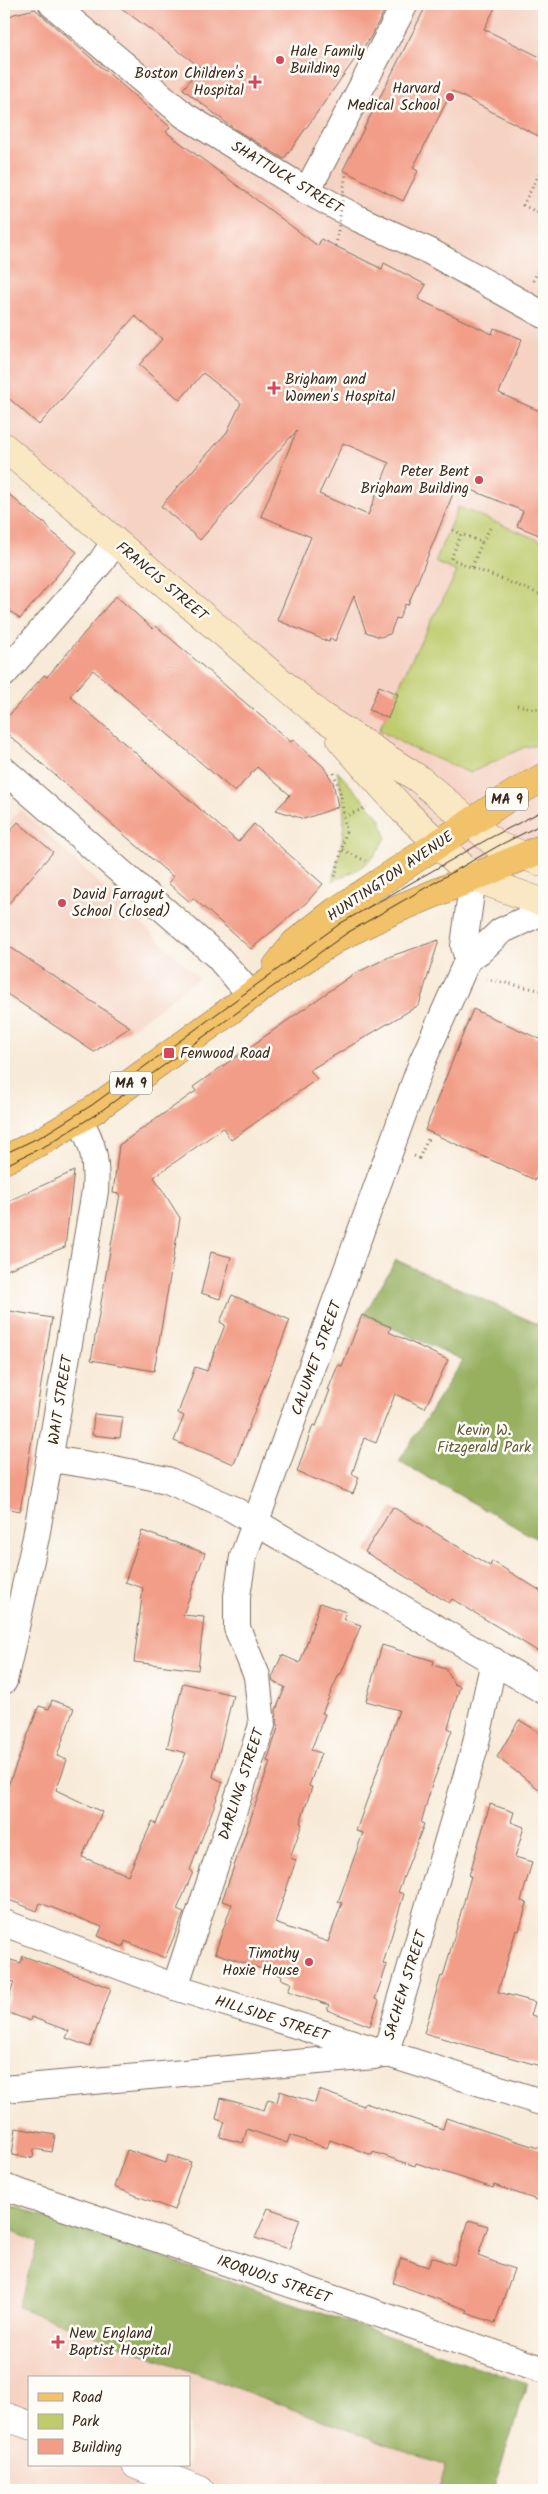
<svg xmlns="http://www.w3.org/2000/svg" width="548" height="2494" font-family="Kalam,sans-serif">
<rect width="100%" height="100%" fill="#fdfcf7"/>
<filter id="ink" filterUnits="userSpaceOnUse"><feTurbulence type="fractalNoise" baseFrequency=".02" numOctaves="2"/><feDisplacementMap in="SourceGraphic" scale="10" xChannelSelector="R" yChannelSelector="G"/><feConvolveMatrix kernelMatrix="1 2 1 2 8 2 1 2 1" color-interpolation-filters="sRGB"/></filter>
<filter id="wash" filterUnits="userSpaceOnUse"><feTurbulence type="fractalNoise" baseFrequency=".0096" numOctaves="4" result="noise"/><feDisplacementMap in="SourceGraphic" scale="20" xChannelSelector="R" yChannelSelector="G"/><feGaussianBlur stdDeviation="1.12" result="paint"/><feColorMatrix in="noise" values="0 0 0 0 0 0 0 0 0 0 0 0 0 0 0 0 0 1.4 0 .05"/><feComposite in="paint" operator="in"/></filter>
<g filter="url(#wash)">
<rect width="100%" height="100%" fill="#f8ead8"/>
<g fill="#f5d2c2" fill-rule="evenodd">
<path d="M4,4H544V848L473,877L321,716L4,446Z"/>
<path d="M21,809L199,978L97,1054L4,996V828Z"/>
<path d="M4,2228L38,2242L18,2307L447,2466L493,2490H4ZM29,2378H189V2465H29Z"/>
</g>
<g fill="#bfcc6e" stroke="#7d7b46">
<path d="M458,507L544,542V744L525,747L470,773L409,747L379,730L410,662L457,572L435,562Z"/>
<path d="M337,771L380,818L386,837C373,864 358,870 332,881C345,841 348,813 337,771Z"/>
</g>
<g fill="#97b061" stroke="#696d40">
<path d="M396,1260L544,1327V1543L399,1461L463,1360L364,1315Z"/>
<path d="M4,2203L527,2384L493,2490H438L446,2466L18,2307L38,2243L4,2228Z"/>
</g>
<g id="blocks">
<g fill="#f29d87" fill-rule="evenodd">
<path d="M116,4H388L370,38L284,159L233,128L183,89L200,67Z"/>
<path d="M427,4H497L484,29L544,59V139L452,91L413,168L418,171L403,201L343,170Z"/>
<path d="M35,9L170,127L166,132L318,246L321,239L382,269L384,263L426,285L418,299L492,334L494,328L522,339L499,393L544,413V537L517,526L523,511L457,484L408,605L405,604L399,619L396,618L390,634L380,637L366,632L354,596L335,641L330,638L329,642L277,620L311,537L261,516L297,430L200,540L161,506L227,432L241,403L203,373L180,400L139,365L162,339L135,316L39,425L4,394V20L14,14ZM343,443L389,463L368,515L319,494Z"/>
<path d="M4,490L40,521L45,522L51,531L77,552L20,619L4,606Z"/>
<path d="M116,596L153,629L156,626L291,742L293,740L323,766L333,782L338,807L304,819L276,810L290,795L257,767L235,792L93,670L70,696L238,842L254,824L323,884L306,903L251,949L193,898L190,902L168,883L173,877L4,731V721L44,675L47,677Z"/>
<path d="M379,686L398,694L388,718L369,710Z"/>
<path d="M18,822L53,852L4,909V839Z"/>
<path d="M439,940L419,1005L310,1070L317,1079L231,1140L223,1128L154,1177L180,1218L154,1371L91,1360L120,1194L113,1193L119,1145L196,1091L193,1087L352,975L391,956Z"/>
<path d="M4,943L130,1027L94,1052L4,992Z"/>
<path d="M473,1009L544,1041V1158L535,1180L425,1130Z"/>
<path d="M74,1171L65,1247L4,1271V1203Z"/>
<path d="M211,1252L231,1257L220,1299L201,1293Z"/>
<path d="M232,1295L290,1320L234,1464L174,1441L184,1416L178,1413L195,1367L207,1371L225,1325L220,1322Z"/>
<path d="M4,1310L52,1318L20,1511L4,1508Z"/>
<path d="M362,1315L391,1327L389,1332L448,1360L425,1408L395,1394L376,1443L364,1438L352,1474L359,1477L353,1494L297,1472L313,1425L316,1426L330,1390H328L338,1365L342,1366Z"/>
<path d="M94,1414L123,1417L120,1438L92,1435Z"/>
<path d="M393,1507L490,1566L492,1561L544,1593V1655L452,1599L449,1603L365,1552Z"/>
<path d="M142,1531L205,1553L183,1615L204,1617L198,1670L134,1662L143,1588L125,1582Z"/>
<path d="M320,1603L346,1612L343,1619L361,1625L341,1674H339L322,1713L325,1714L311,1750L321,1753L309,1786L312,1787L300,1823L302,1824L290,1858L296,1860L275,1923L328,1942L342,1903L338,1902L363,1833L356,1831L399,1710L366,1701L382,1645L434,1661L433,1665L446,1669L454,1684L460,1686L448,1728L452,1730L431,1788L421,1823L424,1824L398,1892L404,1894L383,1964L387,1965L375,1999L379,2001L370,2026L327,2010L329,2005L288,1991L291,1983L281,1979L282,1976L215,1953L232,1904L222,1901L270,1762L267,1761L279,1725L277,1724L276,1710L285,1687L273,1682L272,1678L282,1655L300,1663Z"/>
<path d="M183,1683L233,1695L213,1777L223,1782L190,1870L193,1872L177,1910L184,1913L165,1958L125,1941L123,1947L98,1936L102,1927L40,1903L37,1911L4,1898V1796L39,1706L49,1709L52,1700L74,1708L57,1756L67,1760L56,1790L102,1812L82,1857L128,1875L152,1822L156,1824L186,1753L167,1748Z"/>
<path d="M519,1720L544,1735V1793L497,1757Z"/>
<path d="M490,1804L514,1812L511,1822L524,1827L515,1857L532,1862L521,1901L527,1903L519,1931L516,1930L498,1992L535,2002L531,2015L544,2019V2067L424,2033L441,1976L443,1977L471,1876H469Z"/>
<path d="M23,1956L111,1988L90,2047L66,2038L69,2031L31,2017L30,2021L4,2011L14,1982L4,1980V1958L21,1963Z"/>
<path d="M319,2090L364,2106L365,2103L443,2129L446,2118L544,2150V2180L537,2200L494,2185L493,2188L416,2163L415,2166L373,2152L372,2155L330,2140L327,2148L290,2135L287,2143L247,2129L243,2143L220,2137L225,2122L216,2119L221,2098L264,2110L268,2099L277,2102L280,2091L315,2103Z"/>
<path d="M16,2128L55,2135L52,2152L34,2149L33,2158L12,2155Z"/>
<path d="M127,2150L166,2163L168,2155L191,2162L174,2210L114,2187Z"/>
<path d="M268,2208L300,2219L289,2249L255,2238Z"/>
<path d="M469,2220L488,2226L478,2256L514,2269L495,2323L466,2313L468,2310L393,2283L401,2258L428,2267L432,2257L454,2265Z"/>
</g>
</g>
</g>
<g filter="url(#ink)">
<use href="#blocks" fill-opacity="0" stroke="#7d6d5f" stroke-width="1"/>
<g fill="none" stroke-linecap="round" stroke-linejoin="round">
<g stroke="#7d6d5f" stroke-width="28">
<g id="minor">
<path d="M52,4L184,115L307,191L359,219L429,251L544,315"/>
<path d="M307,191L405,4"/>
<path d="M4,674L101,562L115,541"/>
<path d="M4,770L217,956L251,995"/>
<path d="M468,959L480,951L501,931L544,911"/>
<path d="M51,1459L109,1468L167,1480L231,1508L544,1691"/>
<path d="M4,1681L36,1537L95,1191C97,1164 94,1142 79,1120"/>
<path d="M4,1923L175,1987L544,2103"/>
<path d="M175,1987L262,1725L257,1676L237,1628V1596L243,1557L422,1062L468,959L464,946L473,877"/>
<path d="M385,2055L475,1747L494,1661"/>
<path d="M4,2089L374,2056"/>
<path d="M4,2187L544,2370"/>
</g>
</g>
<g stroke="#7d6d5f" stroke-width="29">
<g id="tertiary">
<path d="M4,2416L29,2425"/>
<path d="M136,2465L200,2490"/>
</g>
</g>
<g stroke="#7d6d5f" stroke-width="29">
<g id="secondary">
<path d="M4,447L321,716L419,779L498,846L544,863"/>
<path d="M341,740L403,810L473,877L544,903"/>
</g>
</g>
<g stroke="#7d6d5f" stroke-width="29">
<g id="primary">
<path d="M277,966L295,943L336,911L514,794L544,777"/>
<path d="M4,1160L44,1140L95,1109L272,980L339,937L392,911L544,848"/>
</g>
</g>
<g stroke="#7d6d5f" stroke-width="3" stroke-dasharray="1 4" stroke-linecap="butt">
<path d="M544,165L523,205L544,216"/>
<path d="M533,281L544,259"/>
<path d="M453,530L461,534"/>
<path d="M482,542L492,525"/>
<path d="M472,567L482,542L461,534L451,559L544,596"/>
<path d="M517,705L535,709L544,708"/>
<path d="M334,773L341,796L346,831L335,877"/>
<path d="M344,817L367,807"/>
<path d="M343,850L366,861"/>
<path d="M486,979L544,991"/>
<path d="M414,1156L419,1158L428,1139"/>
</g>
<use href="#minor" stroke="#fff" stroke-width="26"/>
<use href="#tertiary" stroke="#fff" stroke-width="28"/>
<use href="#secondary" stroke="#fae7c3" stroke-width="28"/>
<use href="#primary" stroke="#f2c26a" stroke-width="28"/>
<g stroke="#3b2a1e" stroke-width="1">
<path d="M4,1154L42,1136L92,1105L341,923L488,839L544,810"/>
<path d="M4,1166L47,1145L98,1113L347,933L498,846L544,823"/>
</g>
<path stroke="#7d6d5f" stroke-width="3" stroke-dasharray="1 4" stroke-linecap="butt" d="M336,246L346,172"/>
</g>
</g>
<g fill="#d1495b" stroke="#fdfcf7" stroke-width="2">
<circle cx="280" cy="60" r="5"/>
<path d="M252.5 74.5h5v5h5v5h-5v5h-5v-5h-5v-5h5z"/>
<circle cx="450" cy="97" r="5"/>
<path d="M271.5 380.5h5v5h5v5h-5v5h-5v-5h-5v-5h5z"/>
<circle cx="479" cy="480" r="5"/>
<circle cx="62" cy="903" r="5"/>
<rect x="163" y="1047" width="12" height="12" rx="2.5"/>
<circle cx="309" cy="1962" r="5"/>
<path d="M55.5 2334.5h5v5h5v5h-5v5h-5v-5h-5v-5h5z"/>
</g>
<g text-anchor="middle" stroke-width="5" stroke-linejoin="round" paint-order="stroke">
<g fill="#fdfcf7" stroke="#75695f" stroke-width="1">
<rect x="486" y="787.5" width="42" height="23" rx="4"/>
<rect x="110" y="1071.5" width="42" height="23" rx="4"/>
</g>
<g font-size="14" font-weight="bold" fill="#3b2a1e">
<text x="507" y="804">MA 9</text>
<text x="131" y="1088">MA 9</text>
</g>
<g font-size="15" fill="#3b2a1e" stroke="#fdfcf7" text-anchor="start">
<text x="290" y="56">Hale Family<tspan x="290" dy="17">Building</tspan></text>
<text x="244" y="78" text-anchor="end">Boston Children's<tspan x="244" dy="17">Hospital</tspan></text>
<text x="440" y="93" text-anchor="end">Harvard<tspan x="440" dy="17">Medical School</tspan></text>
<text x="285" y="384">Brigham and<tspan x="285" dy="17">Women's Hospital</tspan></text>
<text x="469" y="476" text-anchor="end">Peter Bent<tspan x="469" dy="17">Brigham Building</tspan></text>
<text x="72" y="899">David Farragut<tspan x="72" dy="17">School (closed)</tspan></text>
<text x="180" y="1058">Fenwood Road</text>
<text x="299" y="1958" text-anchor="end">Timothy<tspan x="299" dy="17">Hoxie House</tspan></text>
<text x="69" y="2338">New England<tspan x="69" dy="17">Baptist Hospital</tspan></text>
</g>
<g font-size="15" fill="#3b2a1e" stroke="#fdfcf7">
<text transform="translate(287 177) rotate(31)" y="5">SHATTUCK STREET</text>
<text transform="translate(162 581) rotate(40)" y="5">FRANCIS STREET</text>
<text transform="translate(390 876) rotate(-34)" y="5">HUNTINGTON AVENUE</text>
<text transform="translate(316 1358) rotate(-70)" y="5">CALUMET STREET</text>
<text transform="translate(60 1400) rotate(-81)" y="5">WAIT STREET</text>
<text transform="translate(241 1784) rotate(-72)" y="5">DARLING STREET</text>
<text transform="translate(405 1985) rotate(-73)" y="5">SACHEM STREET</text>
<text transform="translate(272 2018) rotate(18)" y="5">HILLSIDE STREET</text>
<text transform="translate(274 2279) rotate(19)" y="5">IROQUOIS STREET</text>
</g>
<g font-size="15" fill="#635b36" stroke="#fdfcf7">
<text x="484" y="1435">Kevin W.<tspan x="484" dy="17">Fitzgerald Park</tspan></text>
</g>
</g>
<rect width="548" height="2494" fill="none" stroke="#fdfcf7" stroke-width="20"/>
<rect x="28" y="2376" width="162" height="90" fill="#fdfcf7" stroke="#afa8a0"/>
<rect x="38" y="2393" width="25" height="8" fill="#f2c26a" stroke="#afa8a0"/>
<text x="72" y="2402" font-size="15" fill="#3b2a1e">Road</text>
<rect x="38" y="2414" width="25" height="15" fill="#bfcc6e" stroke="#afa8a0"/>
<text x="72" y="2426" font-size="15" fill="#3b2a1e">Park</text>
<rect x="38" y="2439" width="25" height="15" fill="#f29d87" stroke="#afa8a0"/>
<text x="72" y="2452" font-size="15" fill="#3b2a1e">Building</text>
</svg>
